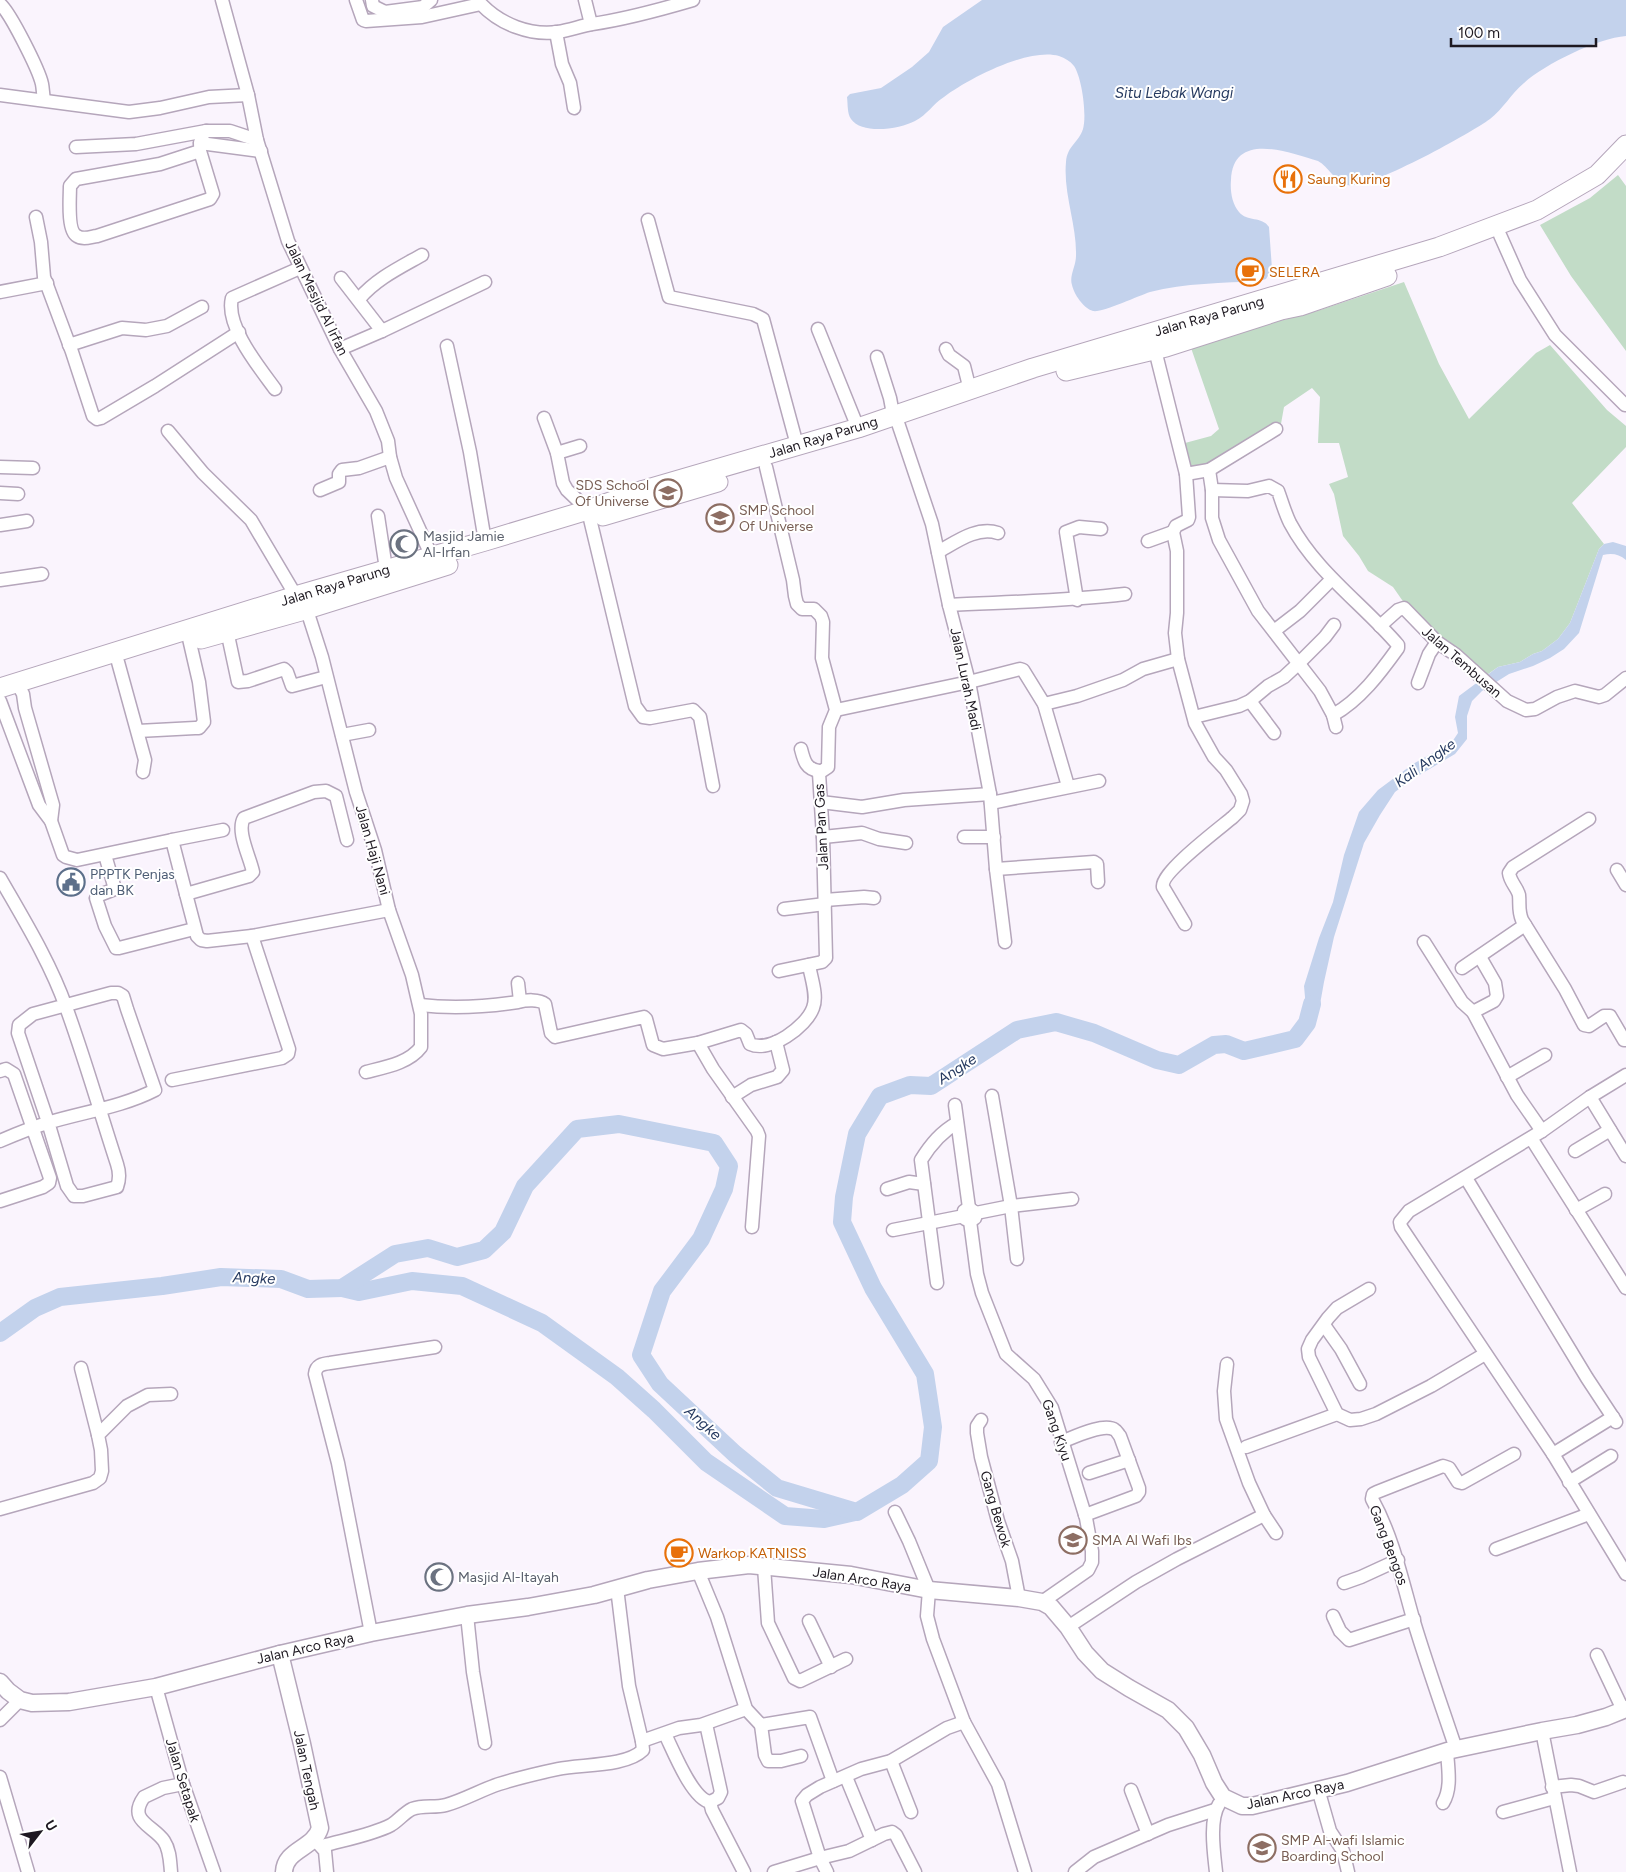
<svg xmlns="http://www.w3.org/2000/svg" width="1626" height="1872" font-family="Figtree,sans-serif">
<rect width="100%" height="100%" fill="#faf4fd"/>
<g fill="#c2dcc7">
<path d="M1618,175L1626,186V351L1571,276L1540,225L1590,198Z"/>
<path d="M1404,282L1439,364L1469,419L1536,353L1550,345L1607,410L1626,426V447L1572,503L1604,544L1599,549L1570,623L1558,639L1542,651L1533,654L1520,662L1498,667L1484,677L1409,610L1393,587L1368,571L1359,556L1343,536L1334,494L1329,484L1348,477L1339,443H1318L1320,397L1312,388L1284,407L1279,435L1234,463L1215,469L1192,472L1184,455L1185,443L1211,436L1219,429L1190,345L1317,311Z"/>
</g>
<g fill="#c3d2ec">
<path d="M982,0H1626V36C1598,38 1545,64 1524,83C1511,94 1503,109 1490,119C1471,133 1367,191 1347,185C1334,181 1329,167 1318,161C1290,153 1233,130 1231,180C1230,191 1232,204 1239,212C1247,222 1262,216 1269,227L1272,269L1266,279L1259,281C1223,283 1185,283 1150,292C1138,296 1102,313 1093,311C1083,308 1074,294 1072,285C1069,276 1076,266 1076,256C1077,225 1063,193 1066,162C1067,146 1079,142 1083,129C1087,115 1082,78 1074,66C1070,61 1065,58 1059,56C1029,47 968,79 944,97C933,104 927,115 915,121C900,129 862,135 851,119C847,113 848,105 847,97L850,94L881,88L912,67L929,52L943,27Z"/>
<path d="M1613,542L1626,546V560C1619,554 1612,553 1603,555L1579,633L1564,649L1550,658L1533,666L1509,674L1482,691L1472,701L1467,716V739L1455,754L1411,780L1395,792L1380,815L1364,843L1334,937L1324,982L1319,1010L1312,1029L1300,1024L1306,1008L1304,986L1319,938L1333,902L1344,855L1359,812L1378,790L1413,764L1452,742L1458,733L1455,717L1459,696L1498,667L1520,662L1533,654L1542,651L1558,639L1570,623L1599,549L1604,544Z"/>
</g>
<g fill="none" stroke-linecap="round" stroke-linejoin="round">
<g stroke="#c3d2ec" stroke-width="18">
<path d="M342,1288L359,1292L412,1281L462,1286L542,1323L617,1377L654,1410L706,1462L785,1516L824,1519L855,1512"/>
<path d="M0,1333L35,1308L60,1297L162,1286L221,1277L281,1279L308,1289L342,1288L395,1254L428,1248L457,1257L484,1250L503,1232L525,1186L577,1129L619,1124L714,1143L729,1166L724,1189L701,1239L662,1291L641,1355L660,1384L735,1454L777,1488L857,1512L902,1485L929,1461L933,1427L925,1374L873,1288L842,1222L844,1197L857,1134L880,1096L910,1085L931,1086L1017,1030L1056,1022L1094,1033L1157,1060L1179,1065L1214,1045L1226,1044L1244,1051L1295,1039L1307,1023L1312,1004"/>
</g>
<g stroke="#b5a6bb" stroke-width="15">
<g id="minor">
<path d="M222,0L248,95L257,140L288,241L340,349L376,411L388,441L390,457L396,478L432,557"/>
<path d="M356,0L363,20L366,21L422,17L481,4C500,24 530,36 558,32C570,30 581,26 592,24C627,19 659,10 693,0"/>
<path d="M372,0L373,6L385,12L423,7L431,0"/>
<path d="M585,0L591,24"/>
<path d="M0,4C10,12 39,70 42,84C43,89 43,95 44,100"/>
<path d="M556,32L562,64L570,83L574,108"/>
<path d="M0,95L129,112L160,108L209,97L248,95"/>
<path d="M200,143L261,151"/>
<path d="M76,147L136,144L206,131"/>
<path d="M200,151L213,194L210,199L97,236C90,237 83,240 77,236C67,231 70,196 70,186L76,179L160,164L200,151C200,143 200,137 206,131H230L257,140"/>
<path d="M36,217L41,242L44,277L72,352L93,416L97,419L101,418L155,386L239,332"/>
<path d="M648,220L669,297L753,314L763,319L797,445"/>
<path d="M1500,235L1520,280L1555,335L1625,405"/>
<path d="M341,278L382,331"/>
<path d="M0,292L47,283"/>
<path d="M359,299C376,279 399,268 422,255"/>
<path d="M818,329L858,428"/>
<path d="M69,345L122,328L146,330L167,326L202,307"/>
<path d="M447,346L470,452L485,541"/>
<path d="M340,349L382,331L485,282"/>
<path d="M946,349L949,355L964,366L970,390"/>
<path d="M1155,350L1186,474L1209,470L1276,429"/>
<path d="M877,357L890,398L893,414"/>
<path d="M275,389C259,367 225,326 232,298L300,268"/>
<path d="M544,418L557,453L563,483L567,490L588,510"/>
<path d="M898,423L932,524L949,605L969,682L990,794L996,869L1005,942"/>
<path d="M168,431L203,473L251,520L296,596"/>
<path d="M557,453L580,446"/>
<path d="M0,467L33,468"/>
<path d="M766,467L793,580L795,596L797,604L802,609H814L821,616L823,622L822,658L836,710L829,727L828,767L819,773L823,837L826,958L822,962L779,971"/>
<path d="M1209,470L1212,490V518L1219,540L1258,611L1320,691L1333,715L1336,727"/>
<path d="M320,490L339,482V474L342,470L359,468L390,457"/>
<path d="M1212,490L1248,491L1269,486L1278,491C1282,502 1285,513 1290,523C1316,572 1363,604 1398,645V648C1380,673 1360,700 1333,715"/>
<path d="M0,493L18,494"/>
<path d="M378,516L386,569"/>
<path d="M590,519L635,706L643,717L650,718L693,710L700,717L713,786"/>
<path d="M0,525L27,521"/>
<path d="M1148,541L1173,532"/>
<path d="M938,552C956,542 977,526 998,533"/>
<path d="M0,580L42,574"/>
<path d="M1077,600L1066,532L1079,527L1101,529"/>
<path d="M304,601L322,657L356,792L375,850L389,910L412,975L421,1014V1047C409,1063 386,1067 366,1072"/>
<path d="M949,605C1008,602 1067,601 1125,594"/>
<path d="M226,626L238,682L248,681L284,669L287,672L292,686L326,677"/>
<path d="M1380,626L1398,610L1404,608L1437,642L1456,655L1507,701L1526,710L1535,709L1557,697L1575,691L1599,697L1605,695L1626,678"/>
<path d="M1274,631L1300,611L1332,579"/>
<path d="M118,662L145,760L143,772"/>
<path d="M17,683L23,694L25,708L53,805L51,821"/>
<path d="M1418,683L1429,654L1437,642"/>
<path d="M0,701L39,805L51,821L63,855L66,857L77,860L172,840L186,894L249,876L253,872C250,857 236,831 244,818L314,792L326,791L336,796L347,840"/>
<path d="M1250,701L1274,733"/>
<path d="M1044,704L1077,696L1123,680L1143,669L1178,659"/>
<path d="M836,710L969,682L1020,669L1023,670L1044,704L1068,786"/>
<path d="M1194,717L1239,706L1250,701L1268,686L1284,677L1298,664L1325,637L1334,625"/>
<path d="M138,731L195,728H199L204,722L199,682L187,630"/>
<path d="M342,735L369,730"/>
<path d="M801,749C804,761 806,769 819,771"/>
<path d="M821,802L862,807L904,800L990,794"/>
<path d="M991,803L1099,781"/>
<path d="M1589,819L1513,867L1509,873C1510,882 1517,887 1519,895C1520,905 1518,910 1522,920L1565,989L1584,1025L1589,1026L1604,1016H1610L1624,1040H1626"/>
<path d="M823,837L862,833L879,839L906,843"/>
<path d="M964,837H994"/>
<path d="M172,840L223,830"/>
<path d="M105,855L115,889L97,896L96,898L105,926L116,948H119L194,929"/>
<path d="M996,869L1094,862L1097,864L1098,882"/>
<path d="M1617,870L1626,885"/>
<path d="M0,878C24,920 50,962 66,1007C85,1059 100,1112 117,1164C120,1173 120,1179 117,1187L83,1196H74L67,1186L48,1122L18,1033L19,1025L33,1014L111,993H118L123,996L127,1009L155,1090C122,1107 83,1112 47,1123C31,1128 16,1134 0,1141"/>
<path d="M186,894L197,936L201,940L207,941L252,936L389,910"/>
<path d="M825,900L864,897L874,898"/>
<path d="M784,909L825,904"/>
<path d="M1185,924L1163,887C1160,873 1220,828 1233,817L1240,810L1243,801L1241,794L1226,770L1214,757L1195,723L1178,659L1175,633L1177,613V551L1173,532L1176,526L1188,520L1189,517L1186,474"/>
<path d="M1424,942L1462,1002L1473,1012L1494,1001L1497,996L1495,983L1480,957"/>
<path d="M1462,968L1525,925"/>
<path d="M518,983L520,1001"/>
<path d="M420,1005C454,1009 485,1007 518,1002C526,1000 539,999 545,1004L551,1033L555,1037L644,1017L646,1019L653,1045L663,1049L698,1043L741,1030L746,1034L750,1044C770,1053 806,1027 813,1008C818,996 811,978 809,965"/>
<path d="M1473,1012L1517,1095L1542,1131"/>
<path d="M698,1043L713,1069L757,1131L759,1136L752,1227"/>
<path d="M0,1071L6,1069L14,1074L50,1178L49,1183L43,1187L0,1201"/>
<path d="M1626,1075L1590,1097L1542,1131L1409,1211L1400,1222L1401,1227L1553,1454L1626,1574"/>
<path d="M1507,1077L1545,1055"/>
<path d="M172,1080L282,1058L288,1054L289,1049L252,936"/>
<path d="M992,1096L1011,1206L1017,1259"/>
<path d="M732,1097L751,1085L777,1077L783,1070L776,1042"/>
<path d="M1590,1097L1626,1156"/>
<path d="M955,1105L969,1208"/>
<path d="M1531,1138L1626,1288"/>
<path d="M1575,1151L1610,1130"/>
<path d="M1466,1178L1587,1378L1616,1422"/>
<path d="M887,1189L909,1182L924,1184"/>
<path d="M1576,1210L1605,1194"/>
<path d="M976,1213L1011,1206L1072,1199"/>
<path d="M970,1221L977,1274L982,1293L1006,1354L1034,1379L1052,1408L1086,1518L1092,1551V1562L1088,1570L1042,1602"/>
<path d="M893,1230L964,1216L965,1219L970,1221L975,1218L976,1213L969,1208L964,1211V1216"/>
<path d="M937,1283L921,1160C931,1144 941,1132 957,1123"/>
<path d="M1369,1289L1337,1308L1328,1318L1312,1340L1308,1349L1309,1357L1337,1414L1350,1420L1361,1419L1376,1414L1431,1386L1485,1354"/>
<path d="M1324,1325L1341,1349L1360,1384"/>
<path d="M1227,1364L1224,1391L1226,1419L1249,1483L1264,1515L1276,1533"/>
<path d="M81,1368L98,1435"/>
<path d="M981,1420L977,1426V1433L981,1457L998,1521L1012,1561L1019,1598"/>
<path d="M1061,1442C1072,1438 1104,1422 1115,1430C1117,1431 1118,1434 1120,1436L1139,1488V1492L1136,1496L1085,1515"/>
<path d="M1246,1447L1337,1414"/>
<path d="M1553,1454L1613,1417"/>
<path d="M1089,1473L1129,1460"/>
<path d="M1569,1482L1611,1456"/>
<path d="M0,1509L93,1483L100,1478L102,1471L101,1450L98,1435L127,1406L148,1395L171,1394"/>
<path d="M895,1512L909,1541L929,1590L927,1616L933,1639L964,1722L998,1784L1025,1872"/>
<path d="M1496,1549L1589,1514"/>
<path d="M764,1567L768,1623L794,1678L800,1681L846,1659"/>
<path d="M698,1571L717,1617L746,1709L761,1725L810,1717L833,1781"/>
<path d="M1344,1583L1361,1577L1398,1560"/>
<path d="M617,1588L629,1686L642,1741L679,1728L701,1725L746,1709"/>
<path d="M467,1615L473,1672L485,1743"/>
<path d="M1333,1616L1340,1631L1349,1640L1414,1619"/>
<path d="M809,1621L831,1667"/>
<path d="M1068,1627L1136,1582L1177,1559L1264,1515"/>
<path d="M371,1633L338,1463L315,1374C316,1365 322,1364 330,1363L435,1347"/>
<path d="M1597,1655L1623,1710"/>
<path d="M156,1687L183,1784L214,1872"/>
<path d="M0,1720L20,1700"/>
<path d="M706,1724L721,1792L718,1798L710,1802L712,1810L744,1872"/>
<path d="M761,1725L765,1755L768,1761H781L801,1756"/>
<path d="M1542,1731L1570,1872"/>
<path d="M665,1734C673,1750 692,1799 710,1802"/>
<path d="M1456,1749C1442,1707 1427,1665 1414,1622C1402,1580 1393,1537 1372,1499L1373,1494L1377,1492L1443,1466L1449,1468L1458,1482L1462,1483L1514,1454"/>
<path d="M891,1761L911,1812"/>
<path d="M0,1777L28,1872"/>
<path d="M846,1777L872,1840"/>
<path d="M1552,1787L1571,1785L1579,1786L1594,1792L1623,1782"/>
<path d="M1318,1789L1330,1831L1343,1851L1348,1872"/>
<path d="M1131,1790L1148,1834"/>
<path d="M1443,1803C1452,1788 1448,1769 1447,1751"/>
<path d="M1503,1812L1554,1798"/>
<path d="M316,1841L325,1851L327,1872"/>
<path d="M322,1846C343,1840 372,1835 391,1825C399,1820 404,1813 412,1809C423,1805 435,1808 446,1805C464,1800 481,1790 499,1784C518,1778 539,1773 558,1769C581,1764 626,1767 643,1750L642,1741"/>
<path d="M171,1872C170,1861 170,1850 164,1841C153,1825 127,1821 144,1797L163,1788L183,1784"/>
<path d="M774,1872L820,1858L849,1851L884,1834L892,1832L896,1835L915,1872"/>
<path d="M827,1872L820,1858L802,1801L807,1795L820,1787L861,1769L891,1761L947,1728L964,1722"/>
<path d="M1075,1872L1094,1857L1168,1825L1215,1810"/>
<path d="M1216,1872C1214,1853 1209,1820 1219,1804"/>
</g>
</g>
<g stroke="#b5a6bb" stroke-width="19">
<g id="major">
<path d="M280,1654L302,1744L320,1828C314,1849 285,1849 284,1872"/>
<path d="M0,1682L8,1691L20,1700L32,1703L69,1702L156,1687L280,1654L371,1633L467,1615L528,1607L594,1595L648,1580L698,1571L749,1565L851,1575L929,1590L1019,1598L1042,1602L1051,1607L1068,1627L1085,1653L1102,1671L1129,1688L1168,1710L1186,1728L1202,1755L1214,1783L1223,1797L1242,1806H1252L1347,1783L1447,1751L1542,1731L1577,1725L1606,1717L1626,1709"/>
</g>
</g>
<g stroke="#b5a6bb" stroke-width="21">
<g id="highway">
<path d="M1066,371L1166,347L1281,310L1300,306L1387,276"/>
<path d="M603,516L718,482"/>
<path d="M201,639L301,611L448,565"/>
<path d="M0,688L302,594L485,541L588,510L644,490L858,428L1033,368L1439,247L1537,210L1597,175L1626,145"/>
</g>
</g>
<use href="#minor" stroke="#fff" stroke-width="12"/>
<use href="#major" stroke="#fff" stroke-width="16"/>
<use href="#highway" stroke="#fff" stroke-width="19"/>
</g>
<defs>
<g id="restaurant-ring" transform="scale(1.4375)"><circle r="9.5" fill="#fff" stroke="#e8710a" stroke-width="1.5"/><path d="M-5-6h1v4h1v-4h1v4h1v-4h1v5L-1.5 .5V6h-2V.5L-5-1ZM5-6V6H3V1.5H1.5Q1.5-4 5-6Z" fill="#e8710a"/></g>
<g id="cafe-ring" transform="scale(1.4375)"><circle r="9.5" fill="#fff" stroke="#e8710a" stroke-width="1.5"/><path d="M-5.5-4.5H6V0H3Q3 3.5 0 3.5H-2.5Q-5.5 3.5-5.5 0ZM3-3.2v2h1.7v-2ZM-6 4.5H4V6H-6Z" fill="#e8710a"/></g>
<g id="school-ring" transform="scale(1.4375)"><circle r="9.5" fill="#fff" stroke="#8d6e63" stroke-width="1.5"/><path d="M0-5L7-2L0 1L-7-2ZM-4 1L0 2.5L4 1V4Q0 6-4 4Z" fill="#8d6e63"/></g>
<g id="mosque-ring" transform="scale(1.4375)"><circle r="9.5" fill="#fff" stroke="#6b7280" stroke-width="1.5"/><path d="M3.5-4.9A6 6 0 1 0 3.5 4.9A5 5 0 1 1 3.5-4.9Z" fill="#6b7280"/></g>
<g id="civic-ring" transform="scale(1.4375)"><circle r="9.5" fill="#fff" stroke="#5c6f8a" stroke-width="1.5"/><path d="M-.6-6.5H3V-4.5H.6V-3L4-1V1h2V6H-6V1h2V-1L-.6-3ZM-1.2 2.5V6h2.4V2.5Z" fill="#5c6f8a"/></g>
</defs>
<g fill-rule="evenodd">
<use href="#restaurant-ring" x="1288" y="179"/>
<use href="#cafe-ring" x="1250" y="272"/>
<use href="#school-ring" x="668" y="493"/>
<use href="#school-ring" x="720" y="518"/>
<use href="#mosque-ring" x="404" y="544"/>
<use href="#civic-ring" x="71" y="882"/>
<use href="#school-ring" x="1073" y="1540"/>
<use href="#cafe-ring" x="679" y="1553"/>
<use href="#mosque-ring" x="439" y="1577"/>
<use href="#school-ring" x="1262" y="1848"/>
</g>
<g text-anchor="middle" stroke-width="4" stroke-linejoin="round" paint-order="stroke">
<g font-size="14" fill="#c56008" stroke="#fff" text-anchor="start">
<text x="1307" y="184">Saung Kuring</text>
<text x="1269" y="277">SELERA</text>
<text x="698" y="1558">Warkop KATNISS</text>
</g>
<g font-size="14" fill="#1e1921" stroke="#fff">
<text transform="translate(317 298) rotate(64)" y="5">Jalan Mesjid Al Irfan</text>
<text transform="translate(1209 316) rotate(-16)" y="5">Jalan Raya Parung</text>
<text transform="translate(823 437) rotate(-17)" y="5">Jalan Raya Parung</text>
<text transform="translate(335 585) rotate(-17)" y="5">Jalan Raya Parung</text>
<text transform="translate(1462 662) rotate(41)" y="5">Jalan Tembusan</text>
<text transform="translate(966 679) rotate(78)" y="5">Jalan Lurah Madi</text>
<text transform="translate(821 827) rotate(-93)" y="5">Jalan Pan Gas</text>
<text transform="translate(373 850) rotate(74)" y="5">Jalan Haji Nani</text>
<text transform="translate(1057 1430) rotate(71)" y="5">Gang Kiyu</text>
<text transform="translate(996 1509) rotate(74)" y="5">Gang Bewok</text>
<text transform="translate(1389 1545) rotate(69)" y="5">Gang Bengos</text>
<text transform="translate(862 1579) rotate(9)" y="5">Jalan Arco Raya</text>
<text transform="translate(305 1648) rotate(-13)" y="5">Jalan Arco Raya</text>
<text transform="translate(307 1770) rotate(78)" y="5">Jalan Tengah</text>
<text transform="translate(183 1780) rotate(73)" y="5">Jalan Setapak</text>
<text transform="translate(1295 1794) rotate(-12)" y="5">Jalan Arco Raya</text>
</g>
<g font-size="14" fill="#785e54" stroke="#fff" text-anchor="start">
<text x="649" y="490" text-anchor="end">SDS School<tspan x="649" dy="16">Of Universe</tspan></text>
<text x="739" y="515">SMP School<tspan x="739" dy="16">Of Universe</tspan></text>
<text x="1092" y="1545">SMA Al Wafi Ibs</text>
<text x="1281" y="1845">SMP Al-wafi Islamic<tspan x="1281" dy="16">Boarding School</tspan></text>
</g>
<g font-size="14" fill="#5b616d" stroke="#fff" text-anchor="start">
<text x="423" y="541">Masjid Jamie<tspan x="423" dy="16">Al-Irfan</tspan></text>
<text x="458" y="1582">Masjid Al-Itayah</text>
</g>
<g font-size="14" fill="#4e5e75" stroke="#fff" text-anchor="start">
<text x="90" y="879">PPPTK Penjas<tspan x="90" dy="16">dan BK</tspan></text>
</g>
<g font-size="15" font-style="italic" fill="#273b61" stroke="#fff">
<text x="1174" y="98">Situ Lebak Wangi</text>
<text transform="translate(1425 763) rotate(-36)" y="5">Kali Angke</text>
<text transform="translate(957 1069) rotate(-33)" y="5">Angke</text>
<text transform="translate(254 1278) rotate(2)" y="5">Angke</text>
<text transform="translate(703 1423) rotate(42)" y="5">Angke</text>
</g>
</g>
<g transform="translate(40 1832) rotate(59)" stroke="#ffffff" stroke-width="4" paint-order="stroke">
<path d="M0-4L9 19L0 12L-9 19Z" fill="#1e1921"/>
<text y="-8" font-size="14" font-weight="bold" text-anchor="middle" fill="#1e1921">U</text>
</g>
<path d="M1451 38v8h145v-8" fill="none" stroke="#1e1921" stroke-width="2.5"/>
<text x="1458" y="38" font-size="15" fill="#1e1921" stroke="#ffffff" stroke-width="4" paint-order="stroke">100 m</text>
</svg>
